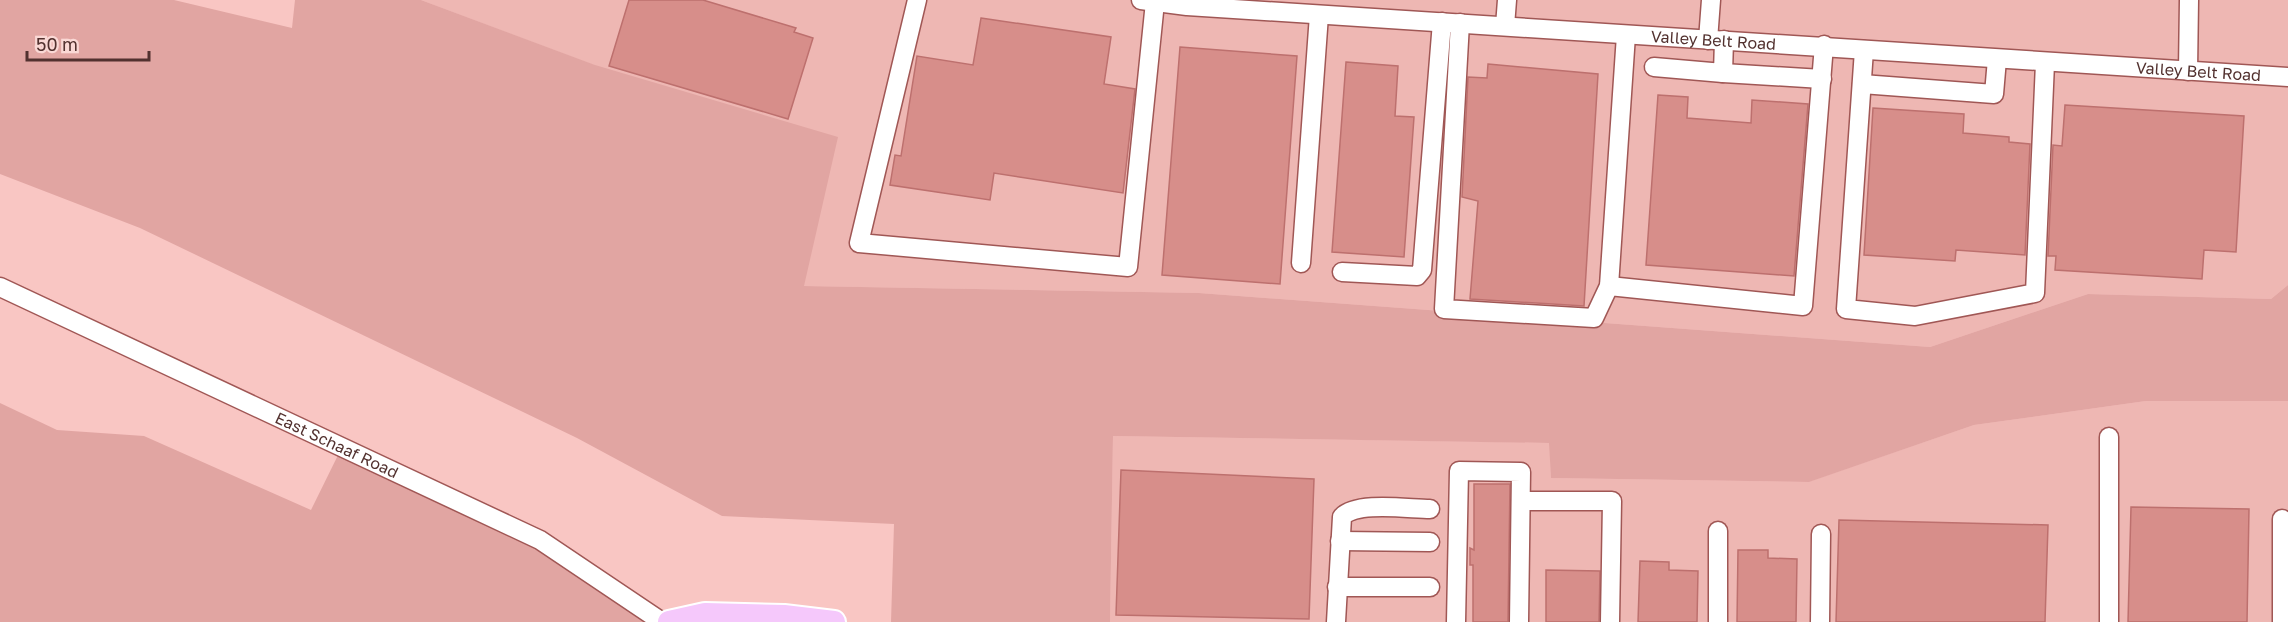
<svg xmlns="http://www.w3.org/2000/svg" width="2288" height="622" font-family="'Golos Text',sans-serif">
<rect width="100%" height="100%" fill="#f9c6c3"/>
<g fill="#eeb7b3">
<path d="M421,0H2288V285L2271,299L2088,294L1930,347L1199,293L803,286L594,65Z"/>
<path d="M2146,401H2288V622H1110L1113,436L1550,443L1551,478L1808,482L1974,425Z"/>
</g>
<g fill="#e1a5a2">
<path d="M0,0H174L292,28L295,0H421L595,65L838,137L804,286L1199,293L1930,347L2088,294L2271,299L2288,285V401H2146L1974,425L1809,482L1551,478L1549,443L1113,436L1110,622H891L894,524L722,516L577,438L140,228L0,174Z"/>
<path d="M0,403L57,430L144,436L311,510L342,447L540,540L662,622H0Z"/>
</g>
<g fill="#d78e8a" stroke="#bd706e" stroke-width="1.5">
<path d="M629,0H703L796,28L794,32L813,38L788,119L609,66Z"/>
<path d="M981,18L1111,37L1104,84L1135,89L1123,193L994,173L990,200L890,185L895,155L901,156L917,56L973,65Z"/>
<path d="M1180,47L1297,56L1280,284L1162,275Z"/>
<path d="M1346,62L1398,66L1395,116L1414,117L1404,257L1332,252Z"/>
<path d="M1488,64L1598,74L1584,306L1470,299L1478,201L1462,197L1468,77L1487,78Z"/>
<path d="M1658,95L1688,97L1687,118L1751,123L1752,100L1808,104L1794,276L1646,265Z"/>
<path d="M2065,105L2244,116L2236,252L2204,250L2202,279L2055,270L2056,256H2048L2053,145L2062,146Z"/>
<path d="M1873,108L1964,114L1963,133L2009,137V142L2030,144L2025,255L1956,250L1955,261L1864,255Z"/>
<path d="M1121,470L1314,479L1309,619L1116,615Z"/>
<path d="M1474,484H1510L1508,622H1473V565H1470V548L1474,550Z"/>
<path d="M2131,507L2249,509L2247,622H2128Z"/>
<path d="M1839,520L2048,525L2045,622H1836Z"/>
<path d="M1738,550H1768V558L1797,559L1796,622H1737Z"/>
<path d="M1640,561L1669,562V570L1698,571L1697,622H1638Z"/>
<path d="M1546,570L1600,571L1599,622H1546Z"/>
</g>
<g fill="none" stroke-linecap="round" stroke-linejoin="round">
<g stroke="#a05755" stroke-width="21">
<g id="minor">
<path d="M917,0L859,243L1128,267L1155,2"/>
<path id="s1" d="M1141,0L1187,6L2288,77"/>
<path d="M1460,23L1444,309L1594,318L1609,286L1626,35"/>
<path d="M1505,26L1507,0"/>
<path d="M1708,40L1711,0"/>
<path d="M1864,50L1846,309L1915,316L2035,293L2045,63"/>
<path d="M1654,67L1723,73L1724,40"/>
<path d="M2188,71L2189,0"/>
<path d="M1723,73L1822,79"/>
<path d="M1862,84L1994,94L1997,59"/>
<path d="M1301,263L1319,15"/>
<path d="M1342,272L1417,276L1422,270L1442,22"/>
<path d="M1609,286L1803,306L1824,45"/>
<path id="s2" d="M0,287L540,540L662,622"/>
<path d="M2109,437V622"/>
<path d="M1521,501H1612L1610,622"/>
<path d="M1340,541L1430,542"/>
<path d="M1337,587H1430"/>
<path d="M1336,622L1342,517C1356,501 1409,509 1430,509"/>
<path d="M1456,622L1459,471L1521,472L1519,622"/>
<path d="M1718,622V531"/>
<path d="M1820,622L1821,534"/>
<path d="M2282,622V519"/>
</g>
</g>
<g stroke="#fff" stroke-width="26">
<path id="major" d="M669,622L705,614L784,616L834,622"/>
</g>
<use href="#minor" stroke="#fff" stroke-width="18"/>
<use href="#major" stroke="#f5c8fb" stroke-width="22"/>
</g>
<g text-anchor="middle" stroke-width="6" stroke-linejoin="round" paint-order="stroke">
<g font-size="16" fill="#52312f" stroke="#fad8d5">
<text dy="6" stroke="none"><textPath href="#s1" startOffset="574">Valley Belt Road</textPath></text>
<text dy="6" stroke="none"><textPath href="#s1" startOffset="1060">Valley Belt Road</textPath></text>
<text dy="6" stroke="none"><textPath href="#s2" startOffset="372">East Schaaf Road</textPath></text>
</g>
</g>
<path d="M27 51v9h122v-9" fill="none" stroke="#52312f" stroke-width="3"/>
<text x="36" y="51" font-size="18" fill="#52312f" stroke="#fad8d5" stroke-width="4.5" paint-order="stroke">50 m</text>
</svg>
